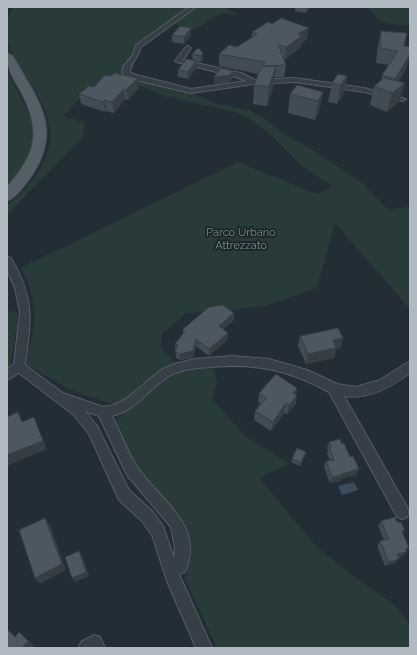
<svg xmlns="http://www.w3.org/2000/svg" width="417" height="655" font-family="Raleway,sans-serif">
<rect width="100%" height="100%" fill="#232d36"/>
<g fill="#283b39">
<path d="M15,7H191L142,39L123,72L124,76L191,92L214,103L249,110L259,115L296,142L299,141L361,182L385,207L390,209L410,207V309L335,223L317,288L265,306L185,314L162,334L161,348L177,364C152,371 137,391 118,406L70,390L27,365C27,353 31,343 33,331C37,308 32,288 21,268L238,162L317,194L331,188L330,185L302,166L269,133L247,117L234,112L164,96L138,85L79,99L63,116L83,122L85,125L83,137L7,215V206C25,190 43,171 49,147C59,111 19,73 7,41C4,30 6,15 15,7Z"/>
<path d="M196,7H223L240,15L222,13L191,31L172,23Z"/>
<path d="M366,7H410V25C399,25 386,25 377,18C373,15 371,10 366,7Z"/>
<path d="M7,71C33,121 50,140 7,188Z"/>
<path d="M7,311L17,312V327L10,364L7,369Z"/>
<path d="M213,365L217,383L212,398L245,436L290,464L259,478L317,547L349,573L396,606L410,625V648H217L185,579L191,554L188,532L173,507L146,482L115,423L117,418L135,406L151,389L174,371Z"/>
</g>
<path fill="#3a4c5e" d="M354,482L358,490L342,495L338,486Z"/>
<g fill="none" stroke-linecap="round" stroke-linejoin="round">
<g stroke="#545c65" stroke-width="2">
<g id="minor">
<path d="M189,7H196L141,47C139,56 131,62 130,72L133,74L191,89L246,81L236,77L177,62L175,61L186,47L188,46L191,48L183,60L241,73L255,80L295,78L364,88L406,99L402,101L364,92L295,82L254,84L191,93L127,78L122,72L123,67L133,55L136,45Z"/>
<path d="M7,257L11,258C35,299 31,320 25,365L63,393L103,407L114,405L126,399L161,370L174,364L195,359L232,356L269,359L307,370L337,384L356,387L380,380L410,361V373C391,387 368,400 344,396L407,507L409,512L407,517L402,519L397,517L329,392C289,370 257,363 211,367C197,368 181,369 169,376C148,389 137,410 112,416C121,433 127,452 138,468C160,501 205,524 185,572L179,574L212,648H196L167,581L152,535L142,521L119,500L89,434L74,415L19,373L7,380V369L14,364L20,312L15,288L7,270ZM85,411L99,416L127,475L171,527L175,549L174,558L163,526L152,511L129,490L97,426Z"/>
<path d="M94,635L100,637L105,648H79L81,642Z"/>
</g>
</g>
<g stroke="#404750" stroke-width="2">
<path id="primary" d="M7,53L13,56C38,101 64,128 31,177C25,185 16,198 7,201V187C36,154 42,132 21,92C13,78 7,70 7,53Z"/>
</g>
<use href="#minor" fill="#363e47" fill-rule="evenodd"/>
<use href="#primary" fill="#545e67" fill-rule="evenodd"/>
</g>
<g fill="#414b54">
<path d="M295,7H310L306,13L295,11Z"/>
<path d="M191,28V35L184,44L172,42V35Z"/>
<path d="M381,31L404,46L410,54L406,69L398,82L399,102L387,112L370,105L374,86L381,81L382,75L389,65L376,63L378,45Z"/>
<path d="M252,32L307,39L301,44L300,48L285,59L283,58L286,65L284,77H275L274,85L267,106L253,104L254,85L259,74L219,66V54L237,47L252,37Z"/>
<path d="M198,48L203,59L201,62L194,61L196,68L188,79L178,77V70L193,61L192,54Z"/>
<path d="M347,76L343,95L337,104L328,102L332,83Z"/>
<path d="M94,87L139,88L128,100L125,99L114,113L106,111L105,112L81,104L79,94Z"/>
<path d="M323,92L319,111L315,120L288,113L290,94Z"/>
<path d="M234,320L223,329L228,333V339L209,356L196,346L193,358L180,360L176,358L175,344L183,334V329Z"/>
<path d="M300,336L343,338L340,348L336,349L334,358L306,364L298,346Z"/>
<path d="M297,388L296,395L297,396L295,405L287,414L284,413L271,431L254,420L255,411L260,404L258,402L259,393Z"/>
<path d="M329,442L342,444L359,469L356,475L340,479V481L330,483L324,467L326,461H330L327,453L328,450L327,448Z"/>
<path d="M305,455L300,466L291,462L292,459Z"/>
<path d="M381,521L403,534L406,551L403,556L399,558L395,563L385,566L377,546L380,541L384,540L378,526Z"/>
</g>
<g fill="#353d45">
<path d="M307,7H310L306,13Z"/>
<path d="M191,28V35L184,44V37Z"/>
<path d="M309,28L307,39L301,44L300,48L285,59L286,47L298,34Z"/>
<path d="M203,53V59L201,62V56Z"/>
<path d="M410,54L406,69L392,93L405,83L399,102L387,112L395,79Z"/>
<path d="M196,61V68L188,79V72Z"/>
<path d="M276,66L274,85L267,106L269,87Z"/>
<path d="M233,71V78L230,82L214,84V77Z"/>
<path d="M347,76L343,95L337,104L341,85Z"/>
<path d="M138,78L139,88L128,100L126,90Z"/>
<path d="M124,89L125,99L114,113L112,102Z"/>
<path d="M323,92L319,111L315,120L318,101Z"/>
<path d="M105,100L106,111L105,112L103,102Z"/>
<path d="M234,313V320L219,333V326Z"/>
<path d="M228,333V339L209,356V349Z"/>
<path d="M343,338L340,348L336,349L334,358L306,364L308,354L333,340Z"/>
<path d="M196,339V346L193,358L180,360V354Z"/>
<path d="M297,388L295,397L293,393Z"/>
<path d="M297,396L295,405L287,414L289,405Z"/>
<path d="M286,403L284,413L271,431L273,422Z"/>
<path d="M34,417L47,449L7,466V455Z"/>
<path d="M359,469L356,475L340,479V481L330,483L332,477L341,474Z"/>
<path d="M45,518L50,525L66,570L40,584L35,578Z"/>
<path d="M79,551L82,555L89,576L75,582L72,578Z"/>
<path d="M407,552L403,556L394,559L397,554Z"/>
<path d="M399,559L395,563L385,566L389,562Z"/>
<path d="M7,628L21,642L15,637L7,629Z"/>
<path d="M19,632L34,645L32,648H22Z"/>
</g>
<g fill="#4c5762" stroke="#353d45">
<path d="M281,18L309,28L298,34L302,36L286,47L278,44L286,65L263,66L265,62L219,54L229,45L237,47L257,34L252,32L268,22L272,24Z"/>
<path d="M180,26L191,28L184,37L172,35Z"/>
<path d="M381,31L407,33L404,46L410,47V54L395,79L382,75L398,51L380,48Z"/>
<path d="M198,48L203,53L201,56L192,54Z"/>
<path d="M187,59L196,61L188,72L178,70Z"/>
<path d="M276,66L269,87L254,85L261,67Z"/>
<path d="M221,68L233,71L230,75L214,77Z"/>
<path d="M115,73L138,78L126,90L124,89L112,102L105,100L103,102L79,94L89,86L94,87L105,75L111,76Z"/>
<path d="M338,74L347,76L341,85L332,83Z"/>
<path d="M384,78L405,83L392,93L374,86Z"/>
<path d="M297,85L323,92L318,101L290,94Z"/>
<path d="M223,305L234,313L219,326L228,333L209,349L196,339L193,351L180,354L175,351L178,345L175,344L185,331L183,329L209,307Z"/>
<path d="M338,328L343,338L333,340L336,348L308,354L300,336Z"/>
<path d="M276,374L297,388L293,393L297,396L289,405L286,403L273,422L255,411L266,398L259,393Z"/>
<path d="M18,412L22,422L34,417L43,441L7,455V417Z"/>
<path d="M340,439L342,444L344,443L350,457L353,456L359,469L341,474L342,475L332,477L326,461L334,460L329,447H331L329,442Z"/>
<path d="M297,448L306,452L301,463L292,459Z"/>
<path d="M395,517L397,522H401L405,531H402L409,548L406,549L407,552L397,554L399,559L389,562L380,541L389,539L381,521Z"/>
<path d="M45,518L62,564L35,578L19,530Z"/>
<path d="M79,551L86,572L72,578L65,557Z"/>
<path d="M7,629L15,637L19,632L28,641L22,648H7Z"/>
</g>
<g text-anchor="middle" stroke-width="3.5" stroke-linejoin="round" paint-order="stroke">
<g font-size="11" fill="#729678" stroke="#1c232b">
<text x="241" y="236">Parco Urbano<tspan x="241" dy="13">Attrezzato</tspan></text>
</g>
</g>
<rect width="417" height="655" fill="none" stroke="#b1b9c3" stroke-width="16"/>
</svg>
